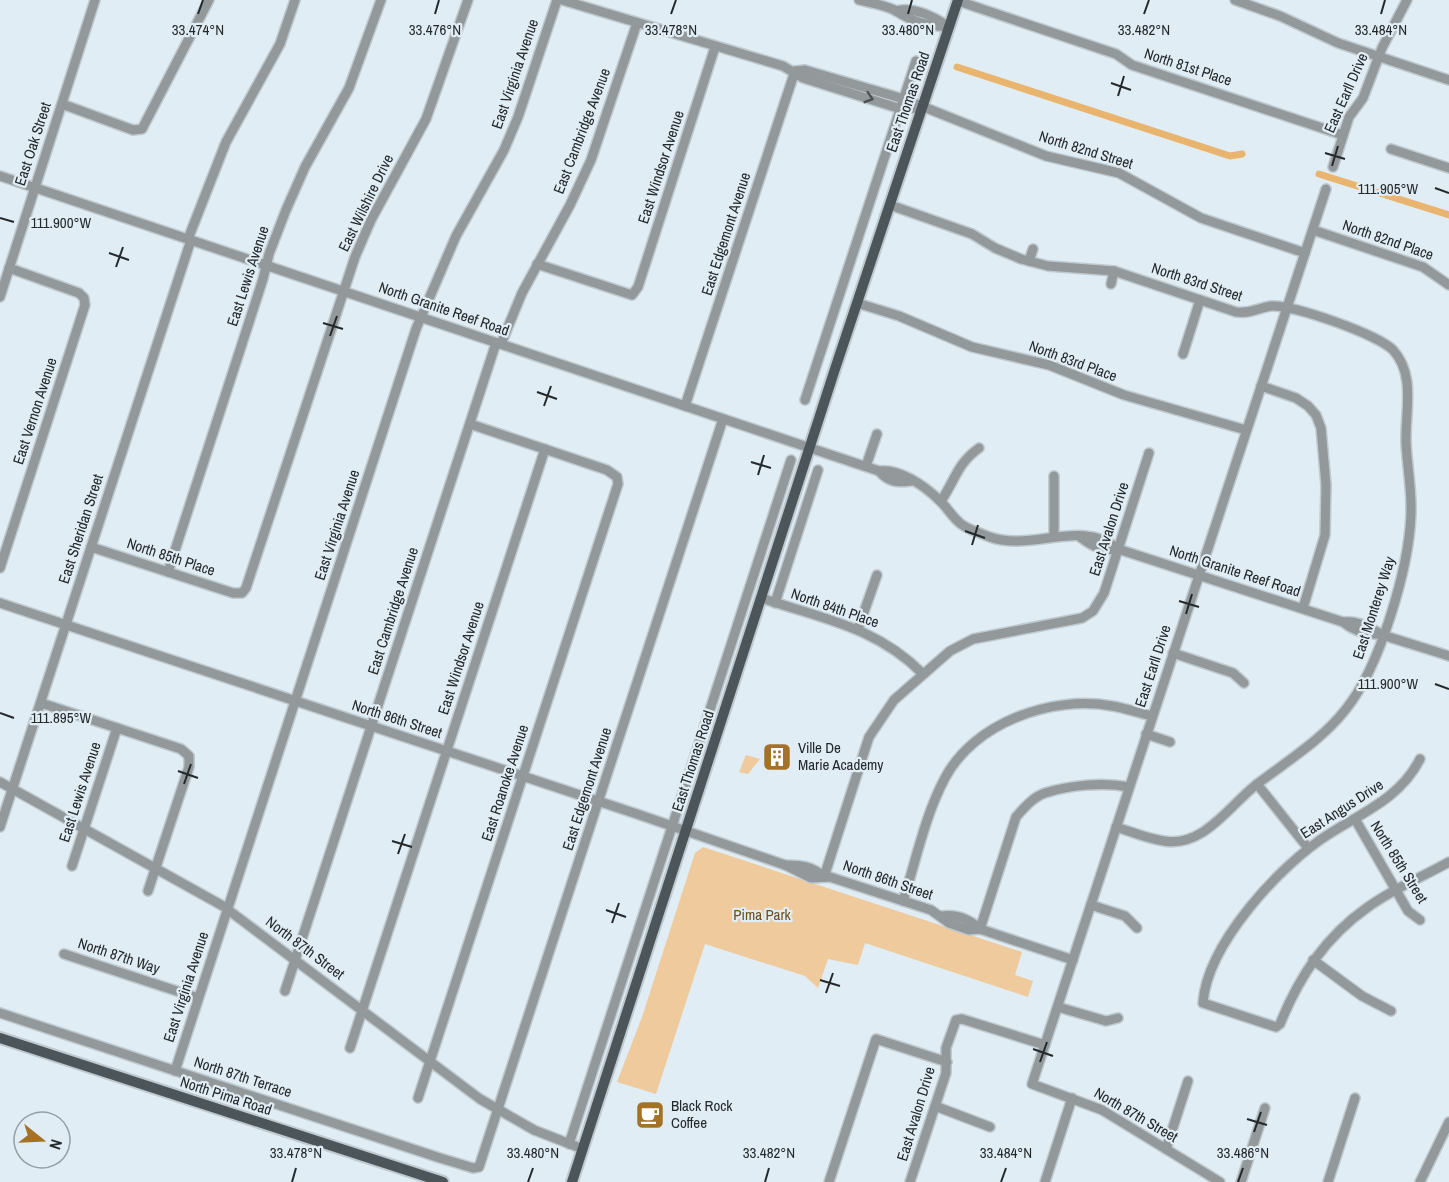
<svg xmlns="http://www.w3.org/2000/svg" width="1449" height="1182" font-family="'Archivo Narrow',sans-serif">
<rect width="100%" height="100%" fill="#e1edf4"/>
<g fill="#eeca9c">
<path d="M746,755L760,759L748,774L739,772Z"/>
<path d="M703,847L1022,952L1015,975L1033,981L1028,997L865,943L858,965L828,959L818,988L805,976L705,944L656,1094L617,1082L642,1017L695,853Z"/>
</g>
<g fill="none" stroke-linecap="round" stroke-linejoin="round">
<g stroke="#e9b46d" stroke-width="7">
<path d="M957,67L1230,156L1242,154"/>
<path d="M1319,174L1449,215"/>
</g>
<g stroke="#bfcad0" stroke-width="12">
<g id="minor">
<path d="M562,0L783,66L803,78L901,109L919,108"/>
<path d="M859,0C870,3 886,5 896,11C913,22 928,26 949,27"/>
<path d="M1235,0L1280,16L1338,43L1449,80"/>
<path d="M958,1L1116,54L1132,65L1343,135"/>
<path d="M896,11C913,6 935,17 949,27"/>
<path d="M795,71L805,70L904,99L1046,156L1119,173L1201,218L1305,253"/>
<path d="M62,104L133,130L142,129L209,0"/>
<path d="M1391,149L1449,168"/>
<path d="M1333,167L1349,117L1363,98L1382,48L1407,0"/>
<path d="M0,176L822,452L879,471C899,468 925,486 939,500C947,507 952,517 961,524C969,530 980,533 990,537C1032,552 1081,518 1118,549L1343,622C1354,631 1368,635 1382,634"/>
<path d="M890,205L972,234L995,248L1021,259L1048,266L1114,271L1236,312C1252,314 1257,308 1271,306C1292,304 1379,335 1393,350C1416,375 1405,412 1406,442C1407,466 1412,490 1411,514C1409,568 1380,667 1346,709C1322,740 1287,761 1256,785C1229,806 1203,848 1164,841C1148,839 1132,832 1116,827"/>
<path d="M1313,230L1423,267L1449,285"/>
<path d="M188,239L226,142L280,44L295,0"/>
<path d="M1029,261L1033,249"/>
<path d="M537,264L632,295L638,287L715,47"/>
<path d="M1111,284L1114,271"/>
<path d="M0,297L95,0"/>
<path d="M857,303L899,316L972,347L1049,365L1124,395L1246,430"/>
<path d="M501,344L522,293L570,205L591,160L637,23"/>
<path d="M1183,354L1200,300"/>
<path d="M1261,386L1296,398L1308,406L1316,415L1321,428L1326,485L1325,535L1303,608"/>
<path d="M805,400L916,61"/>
<path d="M685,406L795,71"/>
<path d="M866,466L877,434"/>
<path d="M879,471C888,482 897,483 911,481"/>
<path d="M1054,476V536"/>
<path d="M941,501C956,479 956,465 979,448"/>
<path d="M1080,537C1093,547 1102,551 1118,549"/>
<path d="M91,547L233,593H242L246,588L355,257L371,220L426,119L468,0"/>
<path d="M0,568L85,305L84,298L79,293L9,268"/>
<path d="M168,572L263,279L269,254L286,210L305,167L349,88L381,0"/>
<path d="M761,598C821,618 877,627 923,674"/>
<path d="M0,603L637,814L785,865L811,878L830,877L931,910L949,923L969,930L980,929L1073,960"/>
<path d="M775,603L818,470"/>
<path d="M1343,622C1361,620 1371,630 1386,636C1407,643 1428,649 1449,656"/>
<path d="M858,629L877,575"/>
<path d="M1173,653L1233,673L1244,683"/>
<path d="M41,703L181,749L189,756V767L148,891"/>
<path d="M1146,734L1170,742"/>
<path d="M1420,759C1401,797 1364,812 1329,834C1281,864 1207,944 1203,1003L1276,1027L1280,1024C1299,977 1325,937 1368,907C1393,889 1422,877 1449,862"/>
<path d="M0,782L223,906L480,1099L534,1130L583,1149"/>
<path d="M1257,784L1308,848"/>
<path d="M1355,819L1408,911L1420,920"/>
<path d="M0,827L191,240"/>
<path d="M785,865C801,865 812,866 824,877"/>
<path d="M72,866L117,728"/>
<path d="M824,877L869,737L894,700L950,651L973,639L1082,618L1093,611L1104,593L1149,453"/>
<path d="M903,901C916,861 925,815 945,778C974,723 1051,695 1112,706C1125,708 1139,713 1152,716"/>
<path d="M1091,905L1125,916L1137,928"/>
<path d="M942,916C957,914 969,919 980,929"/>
<path d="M980,929L1016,817C1024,808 1033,797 1045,793C1070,785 1103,782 1129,787"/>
<path d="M64,954L198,998"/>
<path d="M1313,960L1362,996L1391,1011"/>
<path d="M285,991L496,343"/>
<path d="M1058,1007L1106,1021L1118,1018"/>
<path d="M0,1013L440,1158L473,1168L479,1167L723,419"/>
<path d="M350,1048L545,449"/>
<path d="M175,1071L416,329L456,236L504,150L518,117L557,0"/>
<path d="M418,1098L618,484L617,477L607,470L470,424"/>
<path d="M935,1106L990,1127"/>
<path d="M569,1144L791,460"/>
<path d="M1166,1149L1188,1081"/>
<path d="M829,1182L876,1039L947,1062"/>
<path d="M910,1182L946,1073V1048L956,1020L962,1019L1045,1045"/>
<path d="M1045,1182L1072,1098"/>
<path d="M1220,1182L1102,1110L1032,1084L1326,189"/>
<path d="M1241,1182L1265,1108"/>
<path d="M1328,1182L1355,1098"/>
<path d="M1420,1182L1449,1122"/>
</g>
</g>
<g stroke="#bfcad0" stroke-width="14">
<g id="major">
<path d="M0,1038L443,1182"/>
<path d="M572,1182L834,372L958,0"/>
</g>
</g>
<use href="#minor" stroke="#93989b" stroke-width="9"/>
<use href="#major" stroke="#4c555a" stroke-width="10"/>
</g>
<defs><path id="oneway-chevron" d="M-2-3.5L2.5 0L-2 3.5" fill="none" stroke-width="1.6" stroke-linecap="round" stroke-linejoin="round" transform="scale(1.5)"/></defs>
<use stroke="#4b5053" href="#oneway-chevron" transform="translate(869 98) rotate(17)"/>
<path fill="none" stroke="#24292c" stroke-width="2" d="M198,14L203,0M435,14L439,0M671,14L676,0M908,14L912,0M1144,14L1149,0M1381,14L1385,0M1111,83L1131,90M1118,96L1124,76M1325,153L1345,159M1332,166L1338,146M1435,188L1449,193M0,218L14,222M109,253L129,260M116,267L123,247M323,323L343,329M330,336L337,316M537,392L557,399M544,406L551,386M751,462L771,468M758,475L764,455M965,531L985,538M972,545L978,525M1179,601L1199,607M1186,614L1192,594M1435,684L1449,689M0,713L14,718M178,771L198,778M184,784L191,764M392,841L412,847M398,854L405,834M606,910L626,917M612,923L619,903M820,980L840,986M826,993L833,973M1033,1049L1053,1056M1040,1062L1047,1042M1247,1119L1267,1125M1254,1132L1261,1112M292,1182L296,1168M528,1182L533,1168M765,1182L769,1168M1001,1182L1006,1168M1238,1182L1243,1168"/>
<defs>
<g id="building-square" transform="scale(1.5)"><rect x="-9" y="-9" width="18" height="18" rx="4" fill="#a37227" stroke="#e1edf4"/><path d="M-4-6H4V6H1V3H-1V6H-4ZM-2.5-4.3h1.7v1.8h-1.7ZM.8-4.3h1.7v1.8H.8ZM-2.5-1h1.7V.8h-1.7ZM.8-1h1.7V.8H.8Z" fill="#fff"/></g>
<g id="cafe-square" transform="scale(1.5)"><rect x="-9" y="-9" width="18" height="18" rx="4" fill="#a37227" stroke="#e1edf4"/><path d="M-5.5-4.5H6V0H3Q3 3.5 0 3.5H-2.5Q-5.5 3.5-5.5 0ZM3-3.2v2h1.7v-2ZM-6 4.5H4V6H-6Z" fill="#fff"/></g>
</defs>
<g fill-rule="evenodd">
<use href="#building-square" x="777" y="757"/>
<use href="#cafe-square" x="650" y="1115"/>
</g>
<g text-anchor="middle" stroke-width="4.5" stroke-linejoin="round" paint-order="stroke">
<g font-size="15" fill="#24292c" stroke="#e1edf4">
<text transform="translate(1188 67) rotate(18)" y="5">North 81st Place</text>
<text transform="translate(515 74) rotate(-71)" y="5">East Virginia Avenue</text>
<text transform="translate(1346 93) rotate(-66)" y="5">East Earll Drive</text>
<text transform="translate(908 102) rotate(-71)" y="5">East Thomas Road</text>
<text transform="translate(582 131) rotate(-69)" y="5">East Cambridge Avenue</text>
<text transform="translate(33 144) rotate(-72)" y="5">East Oak Street</text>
<text transform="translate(1086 150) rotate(17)" y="5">North 82nd Street</text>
<text transform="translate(661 167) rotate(-72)" y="5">East Windsor Avenue</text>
<text transform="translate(366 203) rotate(-64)" y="5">East Wilshire Drive</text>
<text transform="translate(726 234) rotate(-72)" y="5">East Edgemont Avenue</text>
<text transform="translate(1388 240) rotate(19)" y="5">North 82nd Place</text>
<text transform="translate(248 276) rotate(-72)" y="5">East Lewis Avenue</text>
<text transform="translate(1197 282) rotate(18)" y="5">North 83rd Street</text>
<text transform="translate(444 309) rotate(19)" y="5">North Granite Reef Road</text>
<text transform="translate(1073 361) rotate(20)" y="5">North 83rd Place</text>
<text transform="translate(35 411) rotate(-72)" y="5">East Vernon Avenue</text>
<text transform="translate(337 525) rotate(-72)" y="5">East Virginia Avenue</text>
<text transform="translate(81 529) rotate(-72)" y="5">East Sheridan Street</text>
<text transform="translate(1109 529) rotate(-72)" y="5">East Avalon Drive</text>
<text transform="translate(171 557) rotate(18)" y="5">North 85th Place</text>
<text transform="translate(1235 571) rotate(18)" y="5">North Granite Reef Road</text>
<text transform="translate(835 608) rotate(19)" y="5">North 84th Place</text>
<text transform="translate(1374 608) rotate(-72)" y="5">East Monterey Way</text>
<text transform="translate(393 611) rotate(-72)" y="5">East Cambridge Avenue</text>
<text transform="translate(461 658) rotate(-72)" y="5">East Windsor Avenue</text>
<text transform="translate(1153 666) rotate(-72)" y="5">East Earll Drive</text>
<text transform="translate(397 719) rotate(18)" y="5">North 86th Street</text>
<text transform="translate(693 761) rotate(-72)" y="5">East Thomas Road</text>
<text transform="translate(505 783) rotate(-72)" y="5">East Roanoke Avenue</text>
<text transform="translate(587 789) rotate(-72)" y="5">East Edgemont Avenue</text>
<text transform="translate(80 792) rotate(-72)" y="5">East Lewis Avenue</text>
<text transform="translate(1342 809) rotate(-33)" y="5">East Angus Drive</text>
<text transform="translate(1399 862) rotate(58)" y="5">North 85th Street</text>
<text transform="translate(888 880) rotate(19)" y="5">North 86th Street</text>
<text transform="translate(305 948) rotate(37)" y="5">North 87th Street</text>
<text transform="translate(119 956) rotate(18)" y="5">North 87th Way</text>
<text transform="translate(186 987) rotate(-72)" y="5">East Virginia Avenue</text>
<text transform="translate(243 1077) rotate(18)" y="5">North 87th Terrace</text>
<text transform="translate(226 1096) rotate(18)" y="5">North Pima Road</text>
<text transform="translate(916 1114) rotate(-73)" y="5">East Avalon Drive</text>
<text transform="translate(1136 1115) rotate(30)" y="5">North 87th Street</text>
</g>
<g font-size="15" fill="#24292c" stroke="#e1edf4" text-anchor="start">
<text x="798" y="753">Ville De<tspan x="798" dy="17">Marie Academy</tspan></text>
<text x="671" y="1111">Black Rock<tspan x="671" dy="17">Coffee</tspan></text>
</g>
<g font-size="15" fill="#704d17" stroke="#e1edf4">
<text x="762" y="920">Pima Park</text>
</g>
</g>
<g font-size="15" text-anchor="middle" fill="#24292c" stroke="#e1edf4" stroke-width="4.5" stroke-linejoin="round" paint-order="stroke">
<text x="198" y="35">33.474°N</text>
<text x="435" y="35">33.476°N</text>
<text x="671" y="35">33.478°N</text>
<text x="908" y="35">33.480°N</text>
<text x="1144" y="35">33.482°N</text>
<text x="1381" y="35">33.484°N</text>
<text x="1388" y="194">111.905°W</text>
<text x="61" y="228">111.900°W</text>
<text x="1388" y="689">111.900°W</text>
<text x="61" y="723">111.895°W</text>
<text x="296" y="1158">33.478°N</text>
<text x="533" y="1158">33.480°N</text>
<text x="769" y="1158">33.482°N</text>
<text x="1006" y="1158">33.484°N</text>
<text x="1243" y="1158">33.486°N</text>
</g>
<g transform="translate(42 1140) rotate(108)"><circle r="28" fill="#e1edf4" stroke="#959fa4" stroke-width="1.5"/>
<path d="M0-4.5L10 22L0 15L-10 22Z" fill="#a37227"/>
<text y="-9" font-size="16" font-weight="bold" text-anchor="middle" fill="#24292c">N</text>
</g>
</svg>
